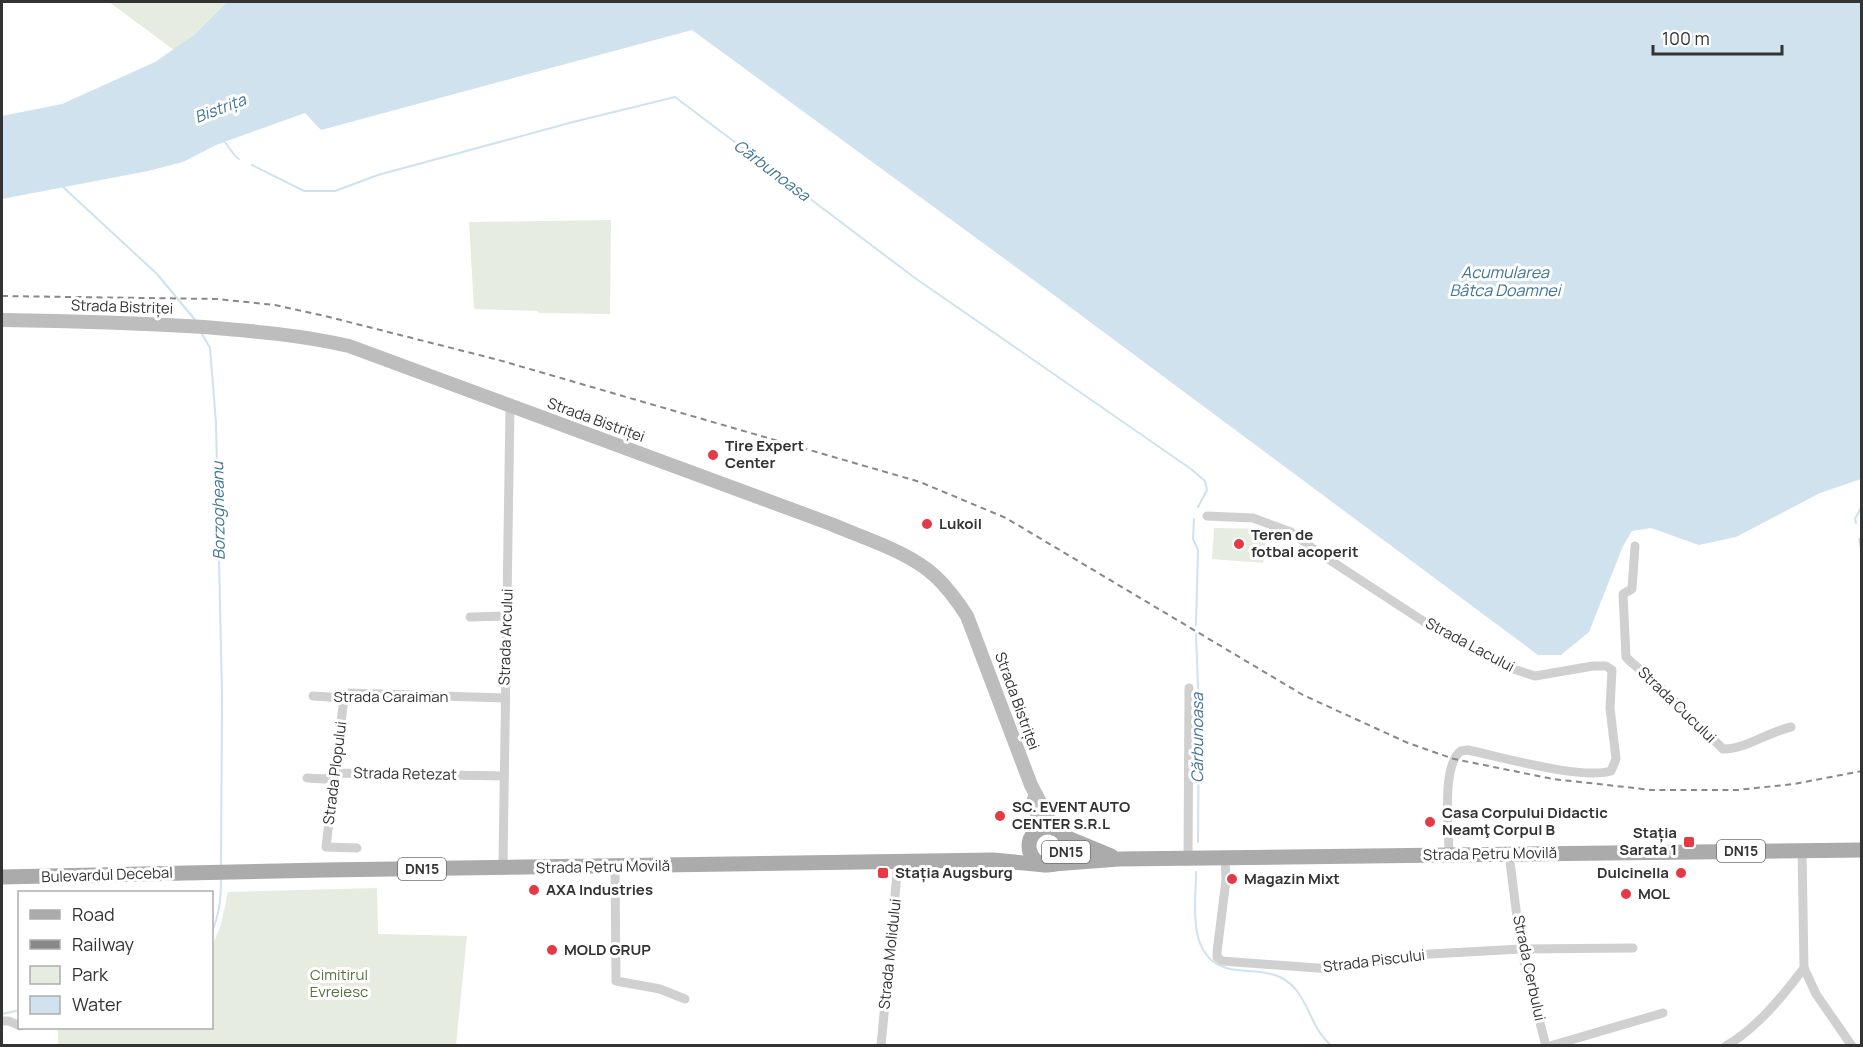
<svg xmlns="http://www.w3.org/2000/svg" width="1863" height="1047" font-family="Manrope,sans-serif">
<rect width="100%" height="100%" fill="#fff"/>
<g fill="#e6ecdf">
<path d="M109,2H227L194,35L174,50Z"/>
<path d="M611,220L610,314L539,313L537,311L474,309L469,222Z"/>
<path d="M1214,528L1267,529L1263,563L1212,559Z"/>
<path d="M377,888L378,934L467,936L456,1045H58V1030L50,1028H212V947L221,924L228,892Z"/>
</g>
<path fill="#cfe2ee" d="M227,2H1861V479L1820,493L1736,537L1699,545L1651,528L1632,531L1623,546L1589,632L1561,655H1538L1039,284L692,30L321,130L305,113L216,145L183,162L148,171L2,199V116L62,104L155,62L194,35Z"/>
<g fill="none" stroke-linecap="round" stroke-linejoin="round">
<g stroke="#cfe2ee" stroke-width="2">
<path d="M224,141L236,157L239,159"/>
<path d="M252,165L304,191H335L378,175L573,122L675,97L915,278L1191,469L1205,481L1207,490L1198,507"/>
<path d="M63,187L157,274L196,321"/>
<path d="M201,332L210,348L216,423L222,695L221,867"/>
<path d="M1194,519L1193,539L1198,550L1196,625"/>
<path d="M1856,523L1855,519L1862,506"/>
<path d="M1859,539L1862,553"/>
<path d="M1196,634L1199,711L1198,842"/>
<path d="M1196,872C1196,906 1186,959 1230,969C1246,972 1265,970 1280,977C1302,988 1306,1009 1317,1028C1320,1034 1326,1040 1331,1046"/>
<path d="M212,931C220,913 221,897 221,878"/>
<path d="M2,1014L20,1010"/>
</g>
<g stroke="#d0d0d0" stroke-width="9">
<path d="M1207,516L1253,518L1291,532L1319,553L1426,623L1504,666L1535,676L1593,666H1606L1612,670L1610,708L1616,759L1611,771C1580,780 1502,757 1468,750L1461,751C1441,765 1449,831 1449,854"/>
<path d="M470,617L508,616"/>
<path d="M1630,661L1659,686L1723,749C1744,750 1768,732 1791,727"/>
<path d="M1630,661L1626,657L1623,594L1632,589L1635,546"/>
<path d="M313,696L344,698L349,693L504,698"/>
<path d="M344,698L326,847L357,848"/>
<path d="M307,778L325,779L335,773L504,776"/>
<path d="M1802,850L1804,968L1816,994L1852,1046"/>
<path d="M1509,854L1521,949L1546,1046"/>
<path d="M1188,858L1189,688"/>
<path d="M1225,858L1226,880L1217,952V957L1222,961L1331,969L1412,955L1521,949L1633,948"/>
<path d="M615,866L616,981L660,989L685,999"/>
<path d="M503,868C504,714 508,560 510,407"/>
<path d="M2,1021H9L20,1026"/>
<path d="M881,1046L898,863"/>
<path d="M1550,1046L1663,1013"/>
<path d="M1726,1046C1757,1028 1782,997 1804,968"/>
</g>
<g stroke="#bdbdbd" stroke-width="14">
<path d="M2,320C69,321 136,323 204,327C253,331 301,335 349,346L831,524C863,538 910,552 935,576C948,588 958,602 967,616L1031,785L1054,829"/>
<path d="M1034,799L1037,813L1036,832"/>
</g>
<g stroke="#ababab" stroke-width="15">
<circle cx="1048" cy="846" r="19"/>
<path d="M1065,837L1111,856"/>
<path d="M1053,864L1119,859L1862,850"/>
<path d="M2,877L325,870L993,860L1045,865"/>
</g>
<path stroke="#888" stroke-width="2" stroke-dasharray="6 4.5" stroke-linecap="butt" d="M2,296L217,299L275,305L325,316L495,359L920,482L1006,518L1303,695L1408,743L1454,759L1553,779L1652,790H1737L1794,784L1862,771"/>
</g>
<g fill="#e63946" stroke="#fff" stroke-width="2">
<circle cx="713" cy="455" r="6"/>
<circle cx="927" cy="524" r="6"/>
<circle cx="1239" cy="544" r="6"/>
<circle cx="1000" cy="816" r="6"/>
<circle cx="1430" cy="822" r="6"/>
<rect x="1683" y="836" width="12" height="12" rx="3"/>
<rect x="877" y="867" width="12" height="12" rx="3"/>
<circle cx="1681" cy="873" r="6"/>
<circle cx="1232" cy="879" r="6"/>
<circle cx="534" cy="890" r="6"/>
<circle cx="1626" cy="894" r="6"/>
<circle cx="552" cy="950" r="6"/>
</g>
<g text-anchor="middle" stroke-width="6" stroke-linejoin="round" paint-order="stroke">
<g fill="#fff" stroke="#707070" stroke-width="1.5">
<rect x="1717" y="840" width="48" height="22" rx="4.5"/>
<rect x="1042" y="841" width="48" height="22" rx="4.5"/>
<rect x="398" y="858" width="48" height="22" rx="4.5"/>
</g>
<g font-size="14" font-weight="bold" fill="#333">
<text x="1741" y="856">DN15</text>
<text x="1066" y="857">DN15</text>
<text x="422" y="874">DN15</text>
</g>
<g font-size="15" fill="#333" stroke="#fff">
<text transform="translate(122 307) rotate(2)" y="5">Strada Bistriței</text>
<text transform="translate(596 420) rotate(20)" y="5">Strada Bistriței</text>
<text transform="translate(506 637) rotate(-88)" y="5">Strada Arcului</text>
<text transform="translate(1470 645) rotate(28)" y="5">Strada Lacului</text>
<text x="391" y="702">Strada Caraiman</text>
<text transform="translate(1017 701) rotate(70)" y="5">Strada Bistriței</text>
<text transform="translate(1677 705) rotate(44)" y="5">Strada Cucului</text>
<text transform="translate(335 773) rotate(-83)" y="5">Strada Plopului</text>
<text transform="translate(405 774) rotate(1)" y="5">Strada Retezat</text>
<text transform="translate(1490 854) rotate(-1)" y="5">Strada Petru Movilă</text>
<text transform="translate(603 867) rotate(-1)" y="5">Strada Petru Movilă</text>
<text transform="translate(107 875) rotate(-2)" y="5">Bulevardul Decebal</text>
<text transform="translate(890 954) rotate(-84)" y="5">Strada Molidului</text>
<text transform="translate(1374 961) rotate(-7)" y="5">Strada Piscului</text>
<text transform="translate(1529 968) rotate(78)" y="5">Strada Cerbului</text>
</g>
<g font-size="15" font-weight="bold" fill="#333" stroke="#fff" text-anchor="start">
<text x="725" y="451">Tire Expert<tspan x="725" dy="17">Center</tspan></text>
<text x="939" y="529">Lukoil</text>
<text x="1251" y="540">Teren de<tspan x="1251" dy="17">fotbal acoperit</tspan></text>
<text x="1012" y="812">SC. EVENT AUTO<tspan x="1012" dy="17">CENTER S.R.L</tspan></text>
<text x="1442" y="818">Casa Corpului Didactic<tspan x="1442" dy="17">Neamţ Corpul B</tspan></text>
<text x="1677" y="838" text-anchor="end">Stația<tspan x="1677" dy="17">Sarata 1</tspan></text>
<text x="895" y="878">Stația Augsburg</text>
<text x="1669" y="878" text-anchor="end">Dulcinella</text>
<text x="1244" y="884">Magazin Mixt</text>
<text x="546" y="895">AXA Industries</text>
<text x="1638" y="899">MOL</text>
<text x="564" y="955">MOLD GRUP</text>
</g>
<g font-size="15" fill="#56703f" stroke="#fff">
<text x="339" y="980">Cimitirul<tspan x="339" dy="17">Evreiesc</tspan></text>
</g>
<g font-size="16" font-style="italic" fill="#3f7597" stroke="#fff">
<text transform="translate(220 108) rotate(-21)" y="6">Bistrița</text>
<text transform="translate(772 170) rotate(37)" y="6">Cărbunoasa</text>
<text x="1505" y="278">Acumularea<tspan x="1505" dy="18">Bâtca Doamnei</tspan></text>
<text transform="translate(218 511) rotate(-91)" y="6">Borzogheanu</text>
<text transform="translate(1197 738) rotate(-90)" y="6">Cărbunoasa</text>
</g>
</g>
<rect width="1863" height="1047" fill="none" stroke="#333333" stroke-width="6"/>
<rect x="18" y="891" width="195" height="138" fill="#ffffff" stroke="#adadad" stroke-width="1.5"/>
<rect x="30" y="910" width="30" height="9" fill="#ababab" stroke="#adadad" stroke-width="1.5"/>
<text x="72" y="921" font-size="18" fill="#333333">Road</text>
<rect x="30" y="940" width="30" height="9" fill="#888888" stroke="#adadad" stroke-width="1.5"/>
<text x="72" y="951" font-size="18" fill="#333333">Railway</text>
<rect x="30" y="966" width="30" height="18" fill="#e6ecdf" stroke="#adadad" stroke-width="1.5"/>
<text x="72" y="981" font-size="18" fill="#333333">Park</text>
<rect x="30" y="996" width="30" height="18" fill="#cfe2ee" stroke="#adadad" stroke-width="1.5"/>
<text x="72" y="1011" font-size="18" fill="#333333">Water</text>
<path d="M1653 45v9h129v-9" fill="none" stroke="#333333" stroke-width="3"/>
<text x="1662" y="45" font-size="18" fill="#333333" stroke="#ffffff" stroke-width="4.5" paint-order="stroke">100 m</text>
</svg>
